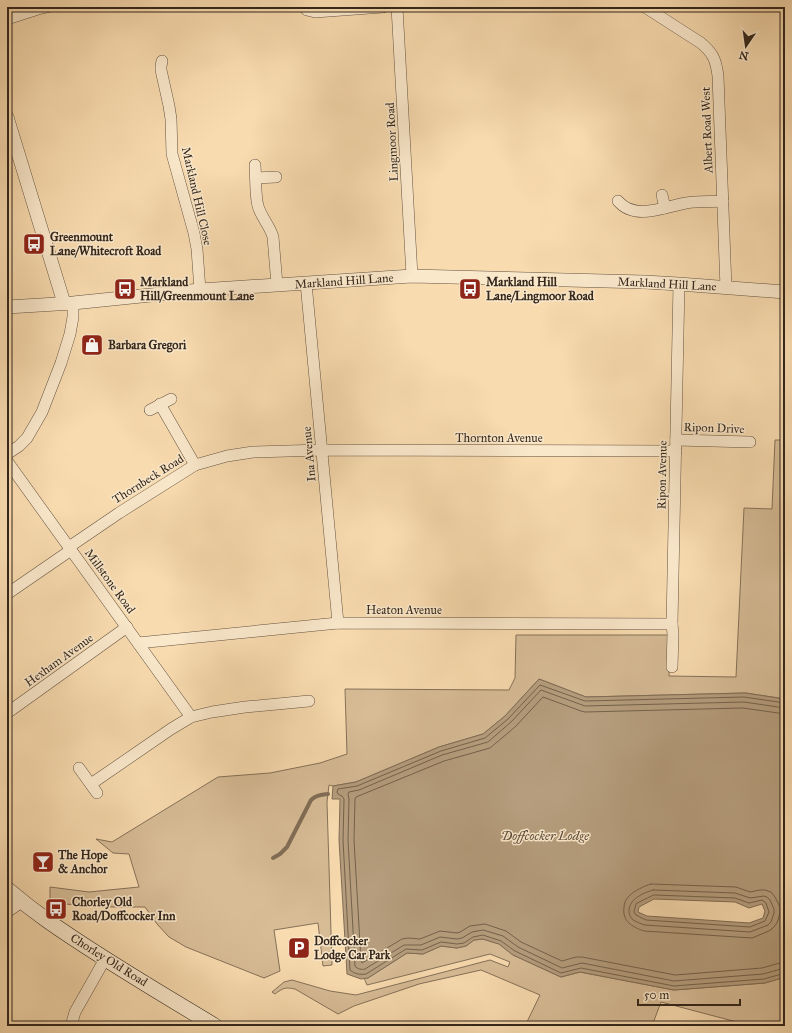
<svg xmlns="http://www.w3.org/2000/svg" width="792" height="1033" font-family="'IM FELL Great Primer',serif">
<rect width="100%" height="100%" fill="#f8dbaf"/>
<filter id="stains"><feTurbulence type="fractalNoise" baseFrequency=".005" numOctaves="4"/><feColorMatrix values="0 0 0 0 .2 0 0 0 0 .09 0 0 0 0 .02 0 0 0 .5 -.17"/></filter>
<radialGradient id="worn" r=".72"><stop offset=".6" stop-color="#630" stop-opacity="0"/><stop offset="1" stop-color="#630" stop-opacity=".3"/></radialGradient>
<g fill="#d7bc96" stroke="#857159">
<path d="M775,440H785V699L746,693L586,697L539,679L505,716L483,734L439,747L356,782L333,786L329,785L327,802L332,965L323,966L318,923L274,930L280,971L264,978L186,947L169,937L157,924L145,907H113L64,904L60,910L50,901V887L89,892L139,887L129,854L113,853L96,839L112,842L218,777L270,773L320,763L347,754L345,689L509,690L515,678L516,635H669V676L736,677L744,508L772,509Z"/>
<path d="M483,939L499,944L513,955L561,977L580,972L674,990L765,983L785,977V1026H752L661,1002L652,1026H525L540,995L481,970L419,984L354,1006L338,1014L295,989C285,987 283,988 275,994L272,992L284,982L292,980L330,991L356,995L490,960L508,967L510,962L490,954L367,985L364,978H368L407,953L423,954L441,946L457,948L466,946L474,940Z"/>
</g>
<path fill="#b59d7d" stroke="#816d56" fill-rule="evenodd" d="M539,679L586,697L745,693L785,699V977L765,983L674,990L580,972L561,977L513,955L499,944L483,939L474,940L466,946L457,948L441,946L423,954L407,953L368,978L361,979L347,974L339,840L340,799H332L333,786L356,782L439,747L483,734L505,716ZM654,899L735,902L749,908L762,904L765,911L763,918L749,923L647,916L638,912L639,907Z"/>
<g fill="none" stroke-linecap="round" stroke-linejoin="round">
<g stroke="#74624c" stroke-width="1">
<path d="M785,703L744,697L585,701L540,685L508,719L485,738L441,751L357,786L338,789L337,792L338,794L342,796L344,799L343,840L350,970C354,974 361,975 366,974L406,949L422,950L441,942L457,944L464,943L473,937L483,935L501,941L515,951L561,973L581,968L674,986L764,979L785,973"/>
<path d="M785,708L744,702L585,706L541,690L511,722L488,742L442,755L359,790L349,792L348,794L349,799L348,840L355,966C357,969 362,970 365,969L404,945H421L440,937L457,939L462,938L472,932L483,930L503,936L518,947L562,968L582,963L674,981L763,974L785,968"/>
<path d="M785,714L743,708L585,712L581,711L543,697L515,727L490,748L444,761L356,797L355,799L354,840L361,961L362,963L402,939L408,938L420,939L440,931L457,933L460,932L470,926L485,924L506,931L521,942L562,961L576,957H582L675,975L762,968L780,963L785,962"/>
<path d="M651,884L736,887L750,892L760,890H765L771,892L775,897L780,907V913L777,923L773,928L769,931L752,938L644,931C632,927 622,921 624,907C624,903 626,899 629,896C634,891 644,886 651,884Z"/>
<path d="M653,890L735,893L750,898L764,896L767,897L770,900L774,909V913L771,922L768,925L750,932L645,925C641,924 637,922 633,920C631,918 629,915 629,911C629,899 643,893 653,890Z"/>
<path d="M654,895L735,898L749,903L762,900L766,903L769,912L765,921L750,927L646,920L636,915L634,912L636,904Z"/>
</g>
<path stroke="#816d56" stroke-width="4" d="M273,858L280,854L287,847L311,800C316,795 321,795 328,794"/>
<g stroke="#645341" stroke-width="12">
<g id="minor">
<path d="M304,7L307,10L315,12L383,7"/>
<path d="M397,7L412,276"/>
<path d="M645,7L701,43C713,53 716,60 718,76L726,288"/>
<path d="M7,19L38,9L47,7"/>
<path d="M162,61L161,66V70L169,106L171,119L172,154L194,233L197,249L200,290"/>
<path d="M255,165C256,177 255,195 258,206C261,217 270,226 273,237L277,285"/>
<path d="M256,178L276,177"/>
<path d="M662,195L665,208"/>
<path d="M618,201C635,221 664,207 686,203C698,201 711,202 723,201"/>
<path d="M306,283L338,623"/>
<path d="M160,404L195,465"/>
<path d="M150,410L171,399"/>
<path d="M676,440L750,442"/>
<path d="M7,454L19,446L27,438L42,412L61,363L70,334L73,317V303"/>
<path d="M7,461L191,717"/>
<path d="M69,547L119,513L195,465L227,456L253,452L322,450L676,451"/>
<path d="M7,594L71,550"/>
<path d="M138,643L338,623L672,624"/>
<path d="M672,667L673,634L672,624L679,284"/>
<path d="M7,713L127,627"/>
<path d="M79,768L97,793"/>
<path d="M91,784L171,729L191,717L212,712L245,707L309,701"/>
<path d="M7,912L23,901"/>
<path d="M71,1026L75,1012L105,959"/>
</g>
</g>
<g stroke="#645341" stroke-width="14">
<g id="tertiary">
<path d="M7,117L64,303"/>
<path d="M7,307L73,303L200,290L412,276L645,282L679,284L785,292"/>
</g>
</g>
<g stroke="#33261c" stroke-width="16">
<path id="secondary" d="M7,889C20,900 34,911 48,921C102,959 159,992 215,1026"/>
</g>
<use href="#minor" stroke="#fae8cb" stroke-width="11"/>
<use href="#tertiary" stroke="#fae8cb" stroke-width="13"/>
<use href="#secondary" stroke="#fae8cb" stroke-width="15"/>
</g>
<defs>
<g id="bus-square" transform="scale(1.15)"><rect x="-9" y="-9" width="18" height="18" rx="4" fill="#8f2418" stroke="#fae8cb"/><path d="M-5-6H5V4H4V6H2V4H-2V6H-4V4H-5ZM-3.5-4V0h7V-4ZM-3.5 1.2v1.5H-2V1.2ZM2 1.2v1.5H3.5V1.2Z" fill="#fff"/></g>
<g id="shop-square" transform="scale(1.15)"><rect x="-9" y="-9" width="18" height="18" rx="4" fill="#8f2418" stroke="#fae8cb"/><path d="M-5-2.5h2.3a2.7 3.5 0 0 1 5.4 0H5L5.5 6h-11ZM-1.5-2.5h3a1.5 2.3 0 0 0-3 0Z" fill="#fff"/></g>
<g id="bar-square" transform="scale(1.15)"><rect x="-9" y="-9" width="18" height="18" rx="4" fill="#8f2418" stroke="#fae8cb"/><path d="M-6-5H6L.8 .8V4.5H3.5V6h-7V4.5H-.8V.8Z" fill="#fff"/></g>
<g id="parking-square" transform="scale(1.15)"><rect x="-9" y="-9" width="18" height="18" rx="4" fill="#8f2418" stroke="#fae8cb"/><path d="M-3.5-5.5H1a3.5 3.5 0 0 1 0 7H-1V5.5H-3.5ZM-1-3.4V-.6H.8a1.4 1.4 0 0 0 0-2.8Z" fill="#fff"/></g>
</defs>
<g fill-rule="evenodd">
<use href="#bus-square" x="34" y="244"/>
<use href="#bus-square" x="125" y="289"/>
<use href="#bus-square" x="470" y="289"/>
<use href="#shop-square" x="92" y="345"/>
<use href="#bar-square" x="43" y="862"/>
<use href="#bus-square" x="56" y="909"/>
<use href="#parking-square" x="299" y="948"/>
</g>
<g text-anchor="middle" stroke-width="3" stroke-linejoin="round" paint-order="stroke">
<g font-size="12" fill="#33261c" stroke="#fae8cb">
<text transform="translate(707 130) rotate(-92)" y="4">Albert Road West</text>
<text transform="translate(392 142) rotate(-93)" y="4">Lingmoor Road</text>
<text transform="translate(197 196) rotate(77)" y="4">Markland Hill Close</text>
<text transform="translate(344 281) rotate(-4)" y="4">Markland Hill Lane</text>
<text transform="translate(667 284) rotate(3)" y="4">Markland Hill Lane</text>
<text transform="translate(714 428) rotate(2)" y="4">Ripon Drive</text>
<text x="499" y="442">Thornton Avenue</text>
<text transform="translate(309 454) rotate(-95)" y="4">Ina Avenue</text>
<text transform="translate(662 475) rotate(-89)" y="4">Ripon Avenue</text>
<text transform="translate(148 479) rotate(-32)" y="4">Thornbeck Road</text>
<text transform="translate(110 581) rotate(54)" y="4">Millstone Road</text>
<text x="404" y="614">Heaton Avenue</text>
<text transform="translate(59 660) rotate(-36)" y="4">Hexham Avenue</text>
<text transform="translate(109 960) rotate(32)" y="4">Chorley Old Road</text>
</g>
<g font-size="12" font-weight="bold" fill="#33261c" stroke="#fae8cb" text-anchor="start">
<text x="50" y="241">Greenmount<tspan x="50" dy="14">Lane/Whitecroft Road</tspan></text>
<text x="140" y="286">Markland<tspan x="140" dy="14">Hill/Greenmount Lane</tspan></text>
<text x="486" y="286">Markland Hill<tspan x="486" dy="14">Lane/Lingmoor Road</tspan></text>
<text x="108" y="349">Barbara Gregori</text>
<text x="58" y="859">The Hope<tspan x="58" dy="14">&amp; Anchor</tspan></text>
<text x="72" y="906">Chorley Old<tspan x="72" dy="14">Road/Doffcocker Inn</tspan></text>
<text x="314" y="945">Doffcocker<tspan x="314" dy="14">Lodge Car Park</tspan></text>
</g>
<g font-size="13" font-style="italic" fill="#5a4a39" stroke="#fae8cb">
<text x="545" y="840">Doffcocker Lodge</text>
</g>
</g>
<rect width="792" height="1033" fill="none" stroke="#f8dbaf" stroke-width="24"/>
<rect x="8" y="8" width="776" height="1017" fill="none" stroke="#33261c" stroke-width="2"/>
<rect x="12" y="12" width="768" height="1009" fill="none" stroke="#33261c"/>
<g transform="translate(746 46) rotate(193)" stroke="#fae8cb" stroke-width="3" paint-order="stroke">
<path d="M0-3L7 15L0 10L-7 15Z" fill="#33261c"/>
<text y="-6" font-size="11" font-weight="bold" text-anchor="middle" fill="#33261c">N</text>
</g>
<path d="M638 999v6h102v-6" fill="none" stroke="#33261c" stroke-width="2"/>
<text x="644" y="999" font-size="12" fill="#33261c" stroke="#fae8cb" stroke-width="3" paint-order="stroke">50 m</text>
<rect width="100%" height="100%" filter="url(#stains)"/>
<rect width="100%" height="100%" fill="url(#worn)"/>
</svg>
